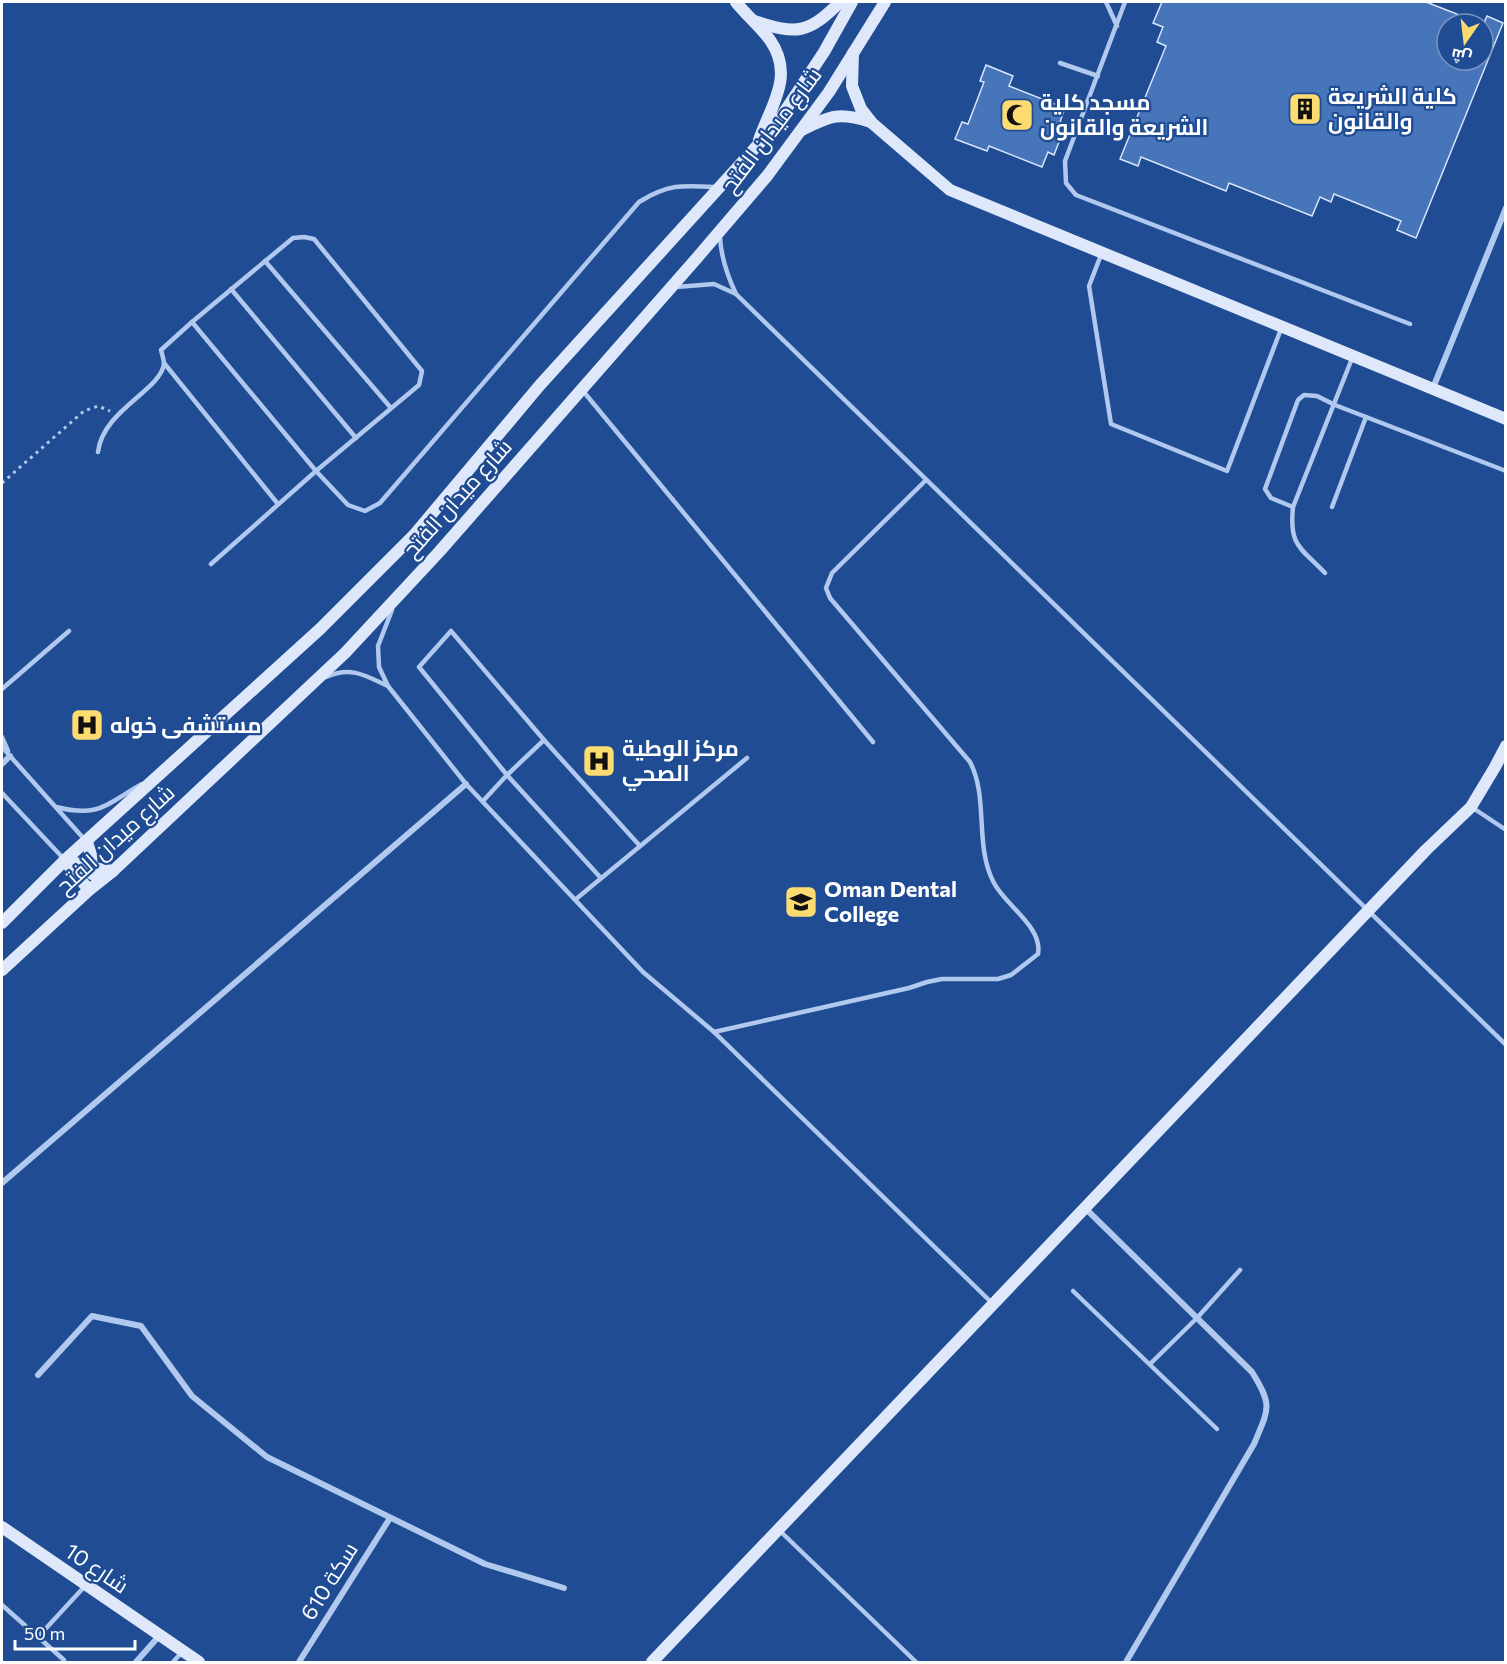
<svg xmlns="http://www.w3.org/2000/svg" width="1507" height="1664" font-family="Commissioner,Cairo,sans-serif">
<rect width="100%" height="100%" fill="#1f4c93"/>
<g fill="#4775b9" stroke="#d7e5fa" stroke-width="1.5">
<path d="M1162,2H1426L1480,23L1447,24V60H1483V25L1487,16L1503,23L1416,238L1397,230L1401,221L1334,194L1331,202L1320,197L1312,216L1229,183L1226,191L1141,157L1138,166L1120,159L1166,46L1157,42L1163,27L1153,23Z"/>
<path d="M986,65L1013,76L1009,86L1065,108L1060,122L1066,124L1054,155L1048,152L1042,167L989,146L987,151L955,139L962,122L968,124L984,82L980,81Z"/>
</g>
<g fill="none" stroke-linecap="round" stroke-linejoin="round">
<path stroke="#b1c9ee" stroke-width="3" stroke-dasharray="3 4.5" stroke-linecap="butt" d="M2,483L84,411L98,406L110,411"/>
<g stroke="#b1c9ee" stroke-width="4.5">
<path d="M1106,2L1117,26"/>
<path d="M1125,2L1065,161L1066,183L1076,195L1410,324"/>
<path d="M1060,63L1098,76"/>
<path d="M720,237C721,257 727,275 736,294"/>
<path d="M1101,255L1089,286L1111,424L1227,471L1281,329"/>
<path d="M265,261L391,408"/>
<path d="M676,287L714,284L736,294L1506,1045"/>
<path d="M231,289L356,438"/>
<path d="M192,322L316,471L348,505L365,511L380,503L639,202C668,184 682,185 715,187"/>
<path d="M164,363L278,504"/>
<path d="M583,391L873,742"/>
<path d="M98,452C103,410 160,391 164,364C164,360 162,354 161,350L192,322L293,238L304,237L314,239L422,371L419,385L316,471L211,564"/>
<path d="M1293,507L1271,498L1265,489L1298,400L1304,395L1317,396L1335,405L1506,471"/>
<path d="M1332,507L1366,417"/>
<path d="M1325,573C1300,547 1289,546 1293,507L1353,356"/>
<path d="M392,610L378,646L379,667L388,686L466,784L643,972L714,1032L992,1303"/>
<path d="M326,677C351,666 364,675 388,686"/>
<path d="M2,689L69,631"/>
<path d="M2,737L8,751"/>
<path d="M2,747L85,840"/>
<path d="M2,793L63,858"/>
<path d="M483,801L507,775L544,740"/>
<path d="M56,807C100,818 106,804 142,784"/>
<path d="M1473,808L1506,830"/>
<path d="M600,877L507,775L419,667L451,631L544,740L640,846"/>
<path d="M576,899L747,758"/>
<path d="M714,1032L909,988L927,982L942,979H998L1011,975L1038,954C1043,927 1006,906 994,883C974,846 989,798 970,762L830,598L826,588L832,573L926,480"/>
<path d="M1073,1291L1217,1429"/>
<path d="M1150,1364L1197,1318L1240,1270"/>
<path d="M779,1530L916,1662"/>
<path d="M2,1605L64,1660"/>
<path d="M38,1637L85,1586"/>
<path d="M173,1662L183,1651"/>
</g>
<g stroke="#b1c9ee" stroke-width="6">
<path d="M1433,388L1506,208"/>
<path d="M2,764L10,756"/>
<path d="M2,1183L466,784"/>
<path d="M1085,1208L1252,1372C1273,1406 1269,1408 1254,1444L1126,1662"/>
<path d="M38,1375L92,1316L141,1326L192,1396L267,1457L485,1564L564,1588"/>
<path d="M136,1662L160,1635"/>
<path d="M299,1662L390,1518"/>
</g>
<g stroke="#dee8fa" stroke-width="12">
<path d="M736,2C746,15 760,26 770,40C795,76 771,105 759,140"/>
<path d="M754,21C797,35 808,34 840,2"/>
<path d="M853,53L852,86L861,109L872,123L950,190L1506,419"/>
<path d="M802,130C831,115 840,112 871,122"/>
<path d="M87,842L91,855L92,874"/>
<path d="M65,860L93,868L113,871"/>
<path d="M65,861L89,890"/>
<path d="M2,923L65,860L320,629L414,535L540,385L775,126L824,52L852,2"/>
<path d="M2,970L89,890L113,871L345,653L439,552L696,259L767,176L829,92L885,2"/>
<path d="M2,1527L199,1662"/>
<path d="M652,1662L1426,850L1471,807L1495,767L1506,746"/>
</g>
</g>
<defs>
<g id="building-square" transform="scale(1.725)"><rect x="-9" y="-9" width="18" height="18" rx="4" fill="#fcdb71" stroke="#1f4c93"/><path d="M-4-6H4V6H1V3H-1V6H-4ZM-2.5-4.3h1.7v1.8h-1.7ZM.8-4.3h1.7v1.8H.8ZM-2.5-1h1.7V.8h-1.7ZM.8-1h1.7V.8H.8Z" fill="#111"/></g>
<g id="mosque-square" transform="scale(1.725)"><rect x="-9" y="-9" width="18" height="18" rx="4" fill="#fcdb71" stroke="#1f4c93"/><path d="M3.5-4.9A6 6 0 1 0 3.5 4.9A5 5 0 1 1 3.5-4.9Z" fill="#111"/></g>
<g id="hospital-square" transform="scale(1.725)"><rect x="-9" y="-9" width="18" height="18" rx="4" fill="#fcdb71" stroke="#1f4c93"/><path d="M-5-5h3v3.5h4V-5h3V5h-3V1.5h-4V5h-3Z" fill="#111"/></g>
<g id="university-square" transform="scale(1.725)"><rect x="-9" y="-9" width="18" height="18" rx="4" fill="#fcdb71" stroke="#1f4c93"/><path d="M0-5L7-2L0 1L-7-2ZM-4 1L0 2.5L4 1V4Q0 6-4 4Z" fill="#111"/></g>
</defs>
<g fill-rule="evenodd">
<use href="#building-square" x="1305" y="109"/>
<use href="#mosque-square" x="1017" y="115"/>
<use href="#hospital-square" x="87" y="725"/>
<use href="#hospital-square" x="599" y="761"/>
<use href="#university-square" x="801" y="902"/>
</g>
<g text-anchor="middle" stroke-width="4.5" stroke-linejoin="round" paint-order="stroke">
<g font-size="22" font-weight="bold" fill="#fff" stroke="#1f4c93" text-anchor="start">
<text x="1328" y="104">كلية الشريعة<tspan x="1328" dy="25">والقانون</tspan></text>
<text x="1040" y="110">مسجد كلية<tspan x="1040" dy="25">الشريعة والقانون</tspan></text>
<text x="110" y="733">مستشفى خوله</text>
<text x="622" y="756">مركز الوطية<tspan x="622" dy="25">الصحي</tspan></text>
<text x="824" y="897">Oman Dental<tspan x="824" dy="25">College</tspan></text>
</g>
<g font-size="22" fill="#fff" stroke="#1f4c93">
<text transform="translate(771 130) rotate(-53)" y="8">شارع ميدان الفتح</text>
<text transform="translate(457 498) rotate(-48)" y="8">شارع ميدان الفتح</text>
<text transform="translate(115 839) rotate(-42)" y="8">شارع ميدان الفتح</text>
<text transform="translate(97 1568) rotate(34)" y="8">شارع 10</text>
<text transform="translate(329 1581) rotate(-58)" y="8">سكة 610</text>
</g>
</g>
<rect width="1507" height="1664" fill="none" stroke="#ffffff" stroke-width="6"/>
<g transform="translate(1465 42) rotate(194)"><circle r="28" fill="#1f4c93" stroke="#7994be" stroke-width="1.5"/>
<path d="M0-4.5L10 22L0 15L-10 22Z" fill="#fcdb71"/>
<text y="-9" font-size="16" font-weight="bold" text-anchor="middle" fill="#ffffff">ش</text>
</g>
<path d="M15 1640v9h120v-9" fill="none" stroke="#ffffff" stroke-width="3"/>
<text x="24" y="1640" font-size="18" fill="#ffffff" stroke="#1f4c93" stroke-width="4.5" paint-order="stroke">50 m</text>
</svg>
